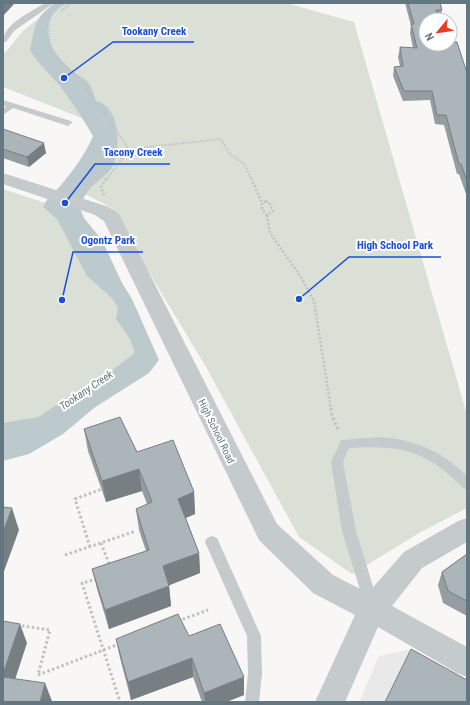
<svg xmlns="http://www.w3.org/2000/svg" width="470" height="705" font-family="'Roboto Condensed',sans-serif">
<rect width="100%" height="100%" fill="#f8f7f5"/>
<path fill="#e8e9e8" d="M408,650L467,682V702H359L379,656Z"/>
<g fill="#dae0d5">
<path d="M63,3H286L354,22L467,415V508L421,532L352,574L299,537L206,367L124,231L112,208L81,192L97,124L3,87V55L23,31L48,11Z"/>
<path d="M3,189L82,215L150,351L3,439Z"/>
</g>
<path fill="#bdcacd" d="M55,3H66C33,24 50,52 74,72C78,75 83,78 87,81C91,86 94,94 96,101C120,106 121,147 113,166C108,175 95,182 89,190C85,195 82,201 79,206L84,218L102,240L122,283L132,299L159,360L149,373L94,408L63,434L29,454L3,461V423L38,417L115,368L135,353L130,339L116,319L118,308L112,298L87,276L57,219L43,207C47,197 54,193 61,185C73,171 86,153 93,136C83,119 72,102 60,86C50,74 38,64 30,50C35,28 34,17 55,3Z"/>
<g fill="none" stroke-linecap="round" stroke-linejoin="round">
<g stroke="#bfc2c3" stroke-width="2" stroke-dasharray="1.5 1.5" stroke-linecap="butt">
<path d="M61,11L71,3"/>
<path d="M50,19L48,21L50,52L80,80L129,149L107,179"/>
<path d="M129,149L221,139L229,153L244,164L251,179"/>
</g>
<g stroke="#bfc2c3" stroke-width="2.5" stroke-dasharray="2 2" stroke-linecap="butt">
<path d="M251,178L262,203"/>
<path d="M104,195L101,187L107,178"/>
<path d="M266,201L269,202L273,211L267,215L262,209V203Z"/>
<path d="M267,215L270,233L301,277L314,301L331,409"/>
</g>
<g stroke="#bfc2c3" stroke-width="3" stroke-dasharray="2.5 2.5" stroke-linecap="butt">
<path d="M331,408L332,416L339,431"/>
<path d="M101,543L110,566"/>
<path d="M90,547L75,499L102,489"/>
<path d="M65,555L136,531"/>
<path d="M97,579L82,583L120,702"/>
<path d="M178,621L208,610"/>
<path d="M17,625L50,630L38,675L119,644"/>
</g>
<g fill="#c5cacc" fill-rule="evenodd">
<path d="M45,3H54L14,31L6,42H3C3,24 31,12 45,3Z"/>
<path d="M3,100L71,121L72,123L68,126L65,125L13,108L3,115V109L6,106L3,105Z"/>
<path d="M381,437C415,440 442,451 467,476V489L463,488C426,450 401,445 349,448L343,462L356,531L379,606L377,611L372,612L367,611L365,606L342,531L331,462L341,440Z"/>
<path d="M212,536L217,538L261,636L262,674L259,702H245L248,674L247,636L205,542L207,538Z"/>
</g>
<path fill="#c5cacc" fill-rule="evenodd" d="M3,173L109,207L119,214L277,524L333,575L368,593L404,552L458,521L467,518V542L422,568L392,606L467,647V677L457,673L378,627L345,702H315L355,615L313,593L259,540L104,221L95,215L3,184Z"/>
</g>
<g fill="#949da0">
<path d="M405,3H440L442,10L440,19L426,20L467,73V197L459,174H457L444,125L435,124L430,100L403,101L393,76L394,67L400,66L398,57L400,47L413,48L410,33L411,26Z"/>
<path d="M3,129L46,153L29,167L3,158Z"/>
<path d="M84,429L137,452L194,492L195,514L186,518L199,553L200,573L169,585L171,606L109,629L97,589L92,569L146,551L139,530L136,509L147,504L142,491L106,502L88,451Z"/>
<path d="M467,554V616L443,603L438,585L442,572Z"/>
<path d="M189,636L244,695L226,702H202L193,677L131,700L120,658L116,639Z"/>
</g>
<g fill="#787f82">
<path d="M5,3H15L3,16V5Z"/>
<path d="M44,143L46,153L29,167L27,157Z"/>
<path d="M139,469L142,491L106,502L102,481Z"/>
<path d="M194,492L195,514L180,520L178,499Z"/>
<path d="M12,508L19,530L3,574V532Z"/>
<path d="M199,553L200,573L165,587L163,566Z"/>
<path d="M169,586L171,606L109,629L105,610Z"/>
<path d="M20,624L27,643L10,695L3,678V674Z"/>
<path d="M192,658L193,677L131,700L128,682Z"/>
<path d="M244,677V695L226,702H205L204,693Z"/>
<path d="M45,683L52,701V702H40Z"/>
</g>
<g fill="#acb6ba" stroke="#787f82">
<path d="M408,3H440L442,10H436L439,20H426V44H450V42H457L467,73V181L461,164H459L446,115H437L432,91H404L394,67L403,66L400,47L417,48L411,24H414Z"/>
<path d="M3,129L44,143L27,157L3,149Z"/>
<path d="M120,417L137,452L173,440L194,492L178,499L199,553L163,566L169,586L105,610L92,569L149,550L136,509L152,502L139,469L102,481L84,429Z"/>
<path d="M3,507L12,508L3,532Z"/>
<path d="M467,554V601L448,591L442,572Z"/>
<path d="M178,614L189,636L220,624L244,677L204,693L192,658L128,682L116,639Z"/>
<path d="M3,621L20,624L3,674Z"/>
<path d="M411,649L467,680V702H385Z"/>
<path d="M3,677L45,683L40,702H3Z"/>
</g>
<g text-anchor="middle" stroke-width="4" stroke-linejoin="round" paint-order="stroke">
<g font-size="10" fill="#627781" stroke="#fff">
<text transform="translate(217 431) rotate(64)" y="4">High School Road</text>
</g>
<g font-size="11" font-style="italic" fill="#5d767c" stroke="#fff">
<text transform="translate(86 390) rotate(-34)" y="4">Tookany Creek</text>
</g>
</g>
<path fill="none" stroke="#1d4ed8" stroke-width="1.5" d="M64 78L113 42H194M65 203L95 164H170M62 300L73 252H143M299 299L349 257H441"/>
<g fill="#1d4ed8" stroke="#fff" stroke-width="1.5">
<circle cx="64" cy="78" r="4"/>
<circle cx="65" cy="203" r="4"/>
<circle cx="62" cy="300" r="4"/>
<circle cx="299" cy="299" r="4"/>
</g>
<g font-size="11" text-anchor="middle" font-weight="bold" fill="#1d4ed8" stroke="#fff" stroke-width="4" stroke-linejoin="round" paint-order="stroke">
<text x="154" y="35">Tookany Creek</text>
<text x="133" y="156">Tacony Creek</text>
<text x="108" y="244">Ogontz Park</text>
<text x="395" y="249">High School Park</text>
</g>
<rect width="470" height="705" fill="none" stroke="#627781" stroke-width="8"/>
<g transform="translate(438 32) rotate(241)"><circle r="19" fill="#ffffff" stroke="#c0c9cd"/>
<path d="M0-3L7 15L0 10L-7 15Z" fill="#e93c23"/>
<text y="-6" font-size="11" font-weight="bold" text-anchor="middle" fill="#627781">N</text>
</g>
</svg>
